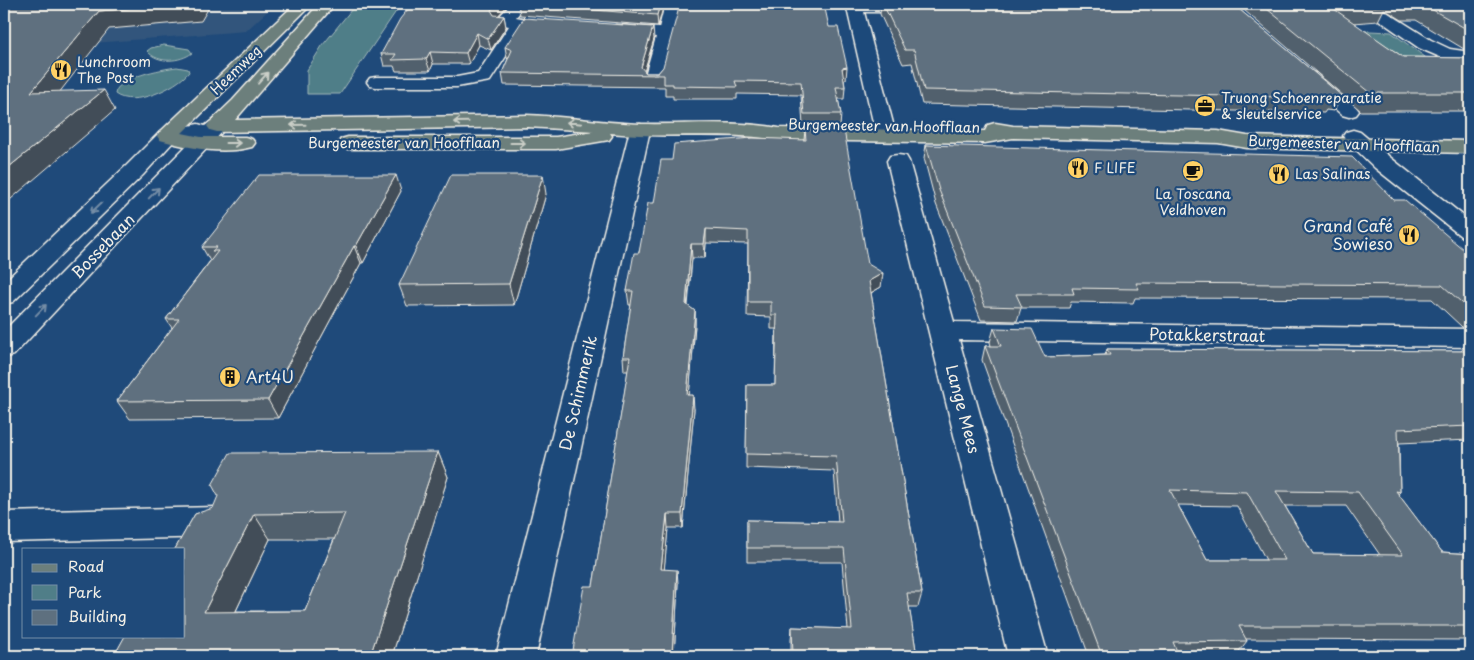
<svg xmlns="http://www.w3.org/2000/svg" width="1474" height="660" font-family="'Playpen Sans',sans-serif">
<rect width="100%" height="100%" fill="#1f4a7a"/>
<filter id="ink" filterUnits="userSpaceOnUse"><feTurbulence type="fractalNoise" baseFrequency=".02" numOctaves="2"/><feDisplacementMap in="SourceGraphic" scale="10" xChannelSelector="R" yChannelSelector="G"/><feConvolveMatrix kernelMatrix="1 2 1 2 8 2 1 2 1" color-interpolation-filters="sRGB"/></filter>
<g filter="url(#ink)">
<path fill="#32557c" d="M4,4H275L246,31L4,50Z"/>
<g fill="#507e88" stroke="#a2b8b8">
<path d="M356,4H401L340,94H307V70L322,46Z"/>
<path d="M1305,28L1391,32L1440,68H1328Z"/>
<path d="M164,45L189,49L192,53C180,62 158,64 147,51L151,48Z"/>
<path d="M177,67L188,69L189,72C176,88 133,108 115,94C117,77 162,69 177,67Z"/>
</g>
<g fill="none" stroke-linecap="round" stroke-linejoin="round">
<g stroke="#f4f1e8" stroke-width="3">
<g id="minor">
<path d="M4,4L20,5C18,20 22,51 4,55Z"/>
<path d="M511,4H527L516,17L526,19L528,22L490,81L457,87H376L370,86L367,82L370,78L376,77H457L478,73L509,26L497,24L495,21Z"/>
<path d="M665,4H681L662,79L659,83L653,84L647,83L644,79L656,37L616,35L610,33L608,30L610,27L616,25L659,28Z"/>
<path d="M846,4H923L925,7L922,10L917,12H864L896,135L893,139L886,141L879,139L876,135Z"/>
<path d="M1356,4H1374L1431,40L1450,49L1470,52V62L1440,57L1419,48Z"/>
<path d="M1310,72L1316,73L1356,107L1359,111L1356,115L1349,117L1342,115L1304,81L1301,77L1304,73Z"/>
<path d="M217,120L224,122L227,126L224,130L14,355L4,358V331L195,137L174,141L143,175L13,302L4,304V282L127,165L160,132L198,124L205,126L210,122Z"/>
<path d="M640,124L647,126L650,130L536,656H496L630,130L633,126Z"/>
<path d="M1353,130L1360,132L1391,158L1470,221V239L1462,237L1375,168L1346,140L1343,136L1346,132Z"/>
<path d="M898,155L906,156L909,161L954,322L1470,329V347L959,340L1048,656H1008L887,161L890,156Z"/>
<path d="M217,507L229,512L234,522L229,532L217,537L4,542V512Z"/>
</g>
</g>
<g stroke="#f4f1e8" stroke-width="3">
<g id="major">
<path d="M295,4H312L182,133L201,137H245L252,139L255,143L252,147C223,155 189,148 160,140L157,136L160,132Z"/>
<path d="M319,4H335L235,120L527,115C566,116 603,123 641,124C687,125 734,120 779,128L985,131L988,125L995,123L1013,126L1218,131L1247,136L1470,141V153L1247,148L1218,143L1013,138L985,143L779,140C723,131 666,139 610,133L612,136L609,140L556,149H348L341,147L338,143L341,139L348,137H556L594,131L527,127L217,132L210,130L207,126L210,122L233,100Z"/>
</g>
</g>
<use href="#minor" fill="#1f4a7a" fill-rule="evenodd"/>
<use href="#major" fill="#6c7f7c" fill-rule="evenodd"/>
</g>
<g fill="#51606d" stroke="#f4f1e8" fill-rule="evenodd">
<path d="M412,4H509L498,15L504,16L506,27L491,50L479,45L469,64H433L430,71H396L394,66H384L381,54Z"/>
<path d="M518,4H664L658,26L520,15Z"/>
<path d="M881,4H1233L1342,96L1334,111L1326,110L1324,113L922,104L912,63L903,64L880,14Z"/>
<path d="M1237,4H1470V51L1464,49L1416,20H1402L1384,9L1378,21L1353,23L1403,57L1470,58V111H1361Z"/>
<path d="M829,27L846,79H844L845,87L844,99H838L841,114L840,127L803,126L801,95L737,94V99H673V96H665V87L504,85L502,73L508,59L507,58L505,47L654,39L644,71L646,73H658L663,67Z"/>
<path d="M805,130L868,264L881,287L871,293L922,593L918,607H909L917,656H791V640L792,627L848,629L842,562H747V520L838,522L834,471L746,468L747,385H775L776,329H771V317L747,316L748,244L706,243L705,258H692L688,306L695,311V325L689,395L694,409L683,528H668L664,569L678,583L674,656H572L593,586L628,371H624L623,357L631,305H629L627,291L654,203L672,160L804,140Z"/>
<path d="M926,145L1394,200L1470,255V328L1462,327L1432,299L1135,298L1133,303L1071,302L1069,308H1021L1017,321L981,320L936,204L924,158Z"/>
<path d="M401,191L363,263H361L278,418L130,419L117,401L172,328L166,319L210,261L202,247Z"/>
<path d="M546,194L514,305L407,306L399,285Z"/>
<path d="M994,328L1045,357L1105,355L1107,349L1461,351L1469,342H1470V440L1399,443L1400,492L1398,494L1442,552L1470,554V640L1246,639L1247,641L1236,655H1179V656H1089L982,360L985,346H991L990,342ZM1178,505L1237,506L1266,560H1207ZM1285,506H1346L1380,555L1313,554Z"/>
<path d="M438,452L448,477L392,656H114L195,514ZM270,539H334L305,611H236Z"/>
</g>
<g fill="#424e59" stroke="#f4f1e8">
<path d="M186,4H211L201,21L109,29L44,112L31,92L99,11Z"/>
<path d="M497,4H509L493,21L491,10Z"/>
<path d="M660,4H664L658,26L657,15Z"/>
<path d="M504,16L506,27L491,50L488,39Z"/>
<path d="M653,27L654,39L643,75L641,67Z"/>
<path d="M477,33L479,45L469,64L466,53Z"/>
<path d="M430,52L433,64L430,71L426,59Z"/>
<path d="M847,67L846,79L841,80L842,68Z"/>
<path d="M104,90L115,110L4,205V171Z"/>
<path d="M396,175L401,191L363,263L356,246Z"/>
<path d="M543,175L546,194L514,305L509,284Z"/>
<path d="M706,229V243L705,258L704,244Z"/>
<path d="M691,244L692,258L686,318V304Z"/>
<path d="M354,246L361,263L278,418L268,400Z"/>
<path d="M883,273L881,287L867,295L869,281Z"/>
<path d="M695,311V325L688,409L687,395Z"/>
<path d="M693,395L694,409L683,528L682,514Z"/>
<path d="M438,452L448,477L392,656H370Z"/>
<path d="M254,514L270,539L224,636L204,612Z"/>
<path d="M667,514L668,528L663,583L661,569Z"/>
<path d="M677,570L678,583L674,656H672Z"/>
</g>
<g fill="#5e707f" stroke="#f4f1e8" fill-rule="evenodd">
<path d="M9,4H186L99,11L31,92L104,90L4,171V29L7,24Z"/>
<path d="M412,4H497L491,10L494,15L504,16L488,39L477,33L466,53L430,52L426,59L392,60L396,54H381L400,19Z"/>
<path d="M518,4H660L657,15Z"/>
<path d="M680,4H824L829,27H838L847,67L842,68L845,87H836L841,114H804L801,82L735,81L737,87L673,86V84H664V75L502,73L512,50L505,47L524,18L653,27L641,67L646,73H658L663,67Z"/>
<path d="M883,4H1233L1342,96H1330L1332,98L924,90L914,50H905Z"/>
<path d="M1261,4H1383L1386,6L1334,9L1403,57L1470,58V93H1370Z"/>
<path d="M1410,4H1470V31L1424,5Z"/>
<path d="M805,130H844L868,264L883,273L869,281L922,593H907L917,656H793L792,627L852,629L844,548H747V520L842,522L836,456L746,454L747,385H775L777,315H771V302H748V231L706,229L704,244H691L686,304L695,311L687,395H693L682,514H667L661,569L677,570L672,653L646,652L645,656H572L584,586H593L630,357H623L633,291H627L634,253H639L648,203H654L661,160H672L674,144L753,138L806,140Z"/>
<path d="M926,145L1352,157L1394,200H1405L1470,255V310L1442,285L1136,283L1139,289L1072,288L1074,294H1016L1022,307L985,306L939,190Z"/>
<path d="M259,175H396L356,246H354L268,400L117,401L179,319H166L218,251H212L217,247H202Z"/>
<path d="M451,175H543L509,284L399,285Z"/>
<path d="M994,328L1032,329L1045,357L1110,355L1107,349L1470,351V426L1398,429L1400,492L1396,491L1442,552L1470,554V626H1239L1247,641L1173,642L1179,656H1102L985,346H1001ZM1170,490L1247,492L1285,560H1207ZM1276,491L1358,492L1403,555L1313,554Z"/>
<path d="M438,452L370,656H114L125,636H184V549H175L195,514L213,508L218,496L212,485L230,453ZM345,513L305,611L204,612L254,514Z"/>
</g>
<defs><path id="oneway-shaft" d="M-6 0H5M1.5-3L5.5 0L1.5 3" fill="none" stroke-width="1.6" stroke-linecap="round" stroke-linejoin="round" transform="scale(1.25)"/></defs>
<g stroke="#cbcfc8">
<use href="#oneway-shaft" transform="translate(263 78) rotate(-49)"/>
<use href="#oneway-shaft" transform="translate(461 122) rotate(179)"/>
<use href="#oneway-shaft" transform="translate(574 123) rotate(-174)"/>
<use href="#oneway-shaft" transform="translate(298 125) rotate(179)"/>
<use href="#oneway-shaft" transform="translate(233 143)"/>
<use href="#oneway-shaft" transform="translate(518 143)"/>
</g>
<g stroke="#748da6">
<use href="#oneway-shaft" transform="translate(154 193) rotate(-46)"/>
<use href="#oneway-shaft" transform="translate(96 208) rotate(136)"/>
<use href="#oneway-shaft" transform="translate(41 310) rotate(-46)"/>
</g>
</g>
<defs>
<g id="restaurant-disc" transform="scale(1.125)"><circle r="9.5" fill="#ffd166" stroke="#1f4a7a"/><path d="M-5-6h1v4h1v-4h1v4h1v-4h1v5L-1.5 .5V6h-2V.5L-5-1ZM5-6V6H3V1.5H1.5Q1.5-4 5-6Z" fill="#111"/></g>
<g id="office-disc" transform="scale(1.125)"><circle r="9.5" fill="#ffd166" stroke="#1f4a7a"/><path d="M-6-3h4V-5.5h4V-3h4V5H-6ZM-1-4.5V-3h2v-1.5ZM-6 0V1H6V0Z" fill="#111"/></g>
<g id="cafe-disc" transform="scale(1.125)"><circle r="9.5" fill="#ffd166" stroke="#1f4a7a"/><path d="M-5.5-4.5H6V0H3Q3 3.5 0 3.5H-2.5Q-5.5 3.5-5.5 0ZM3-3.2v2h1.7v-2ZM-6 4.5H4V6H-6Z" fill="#111"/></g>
<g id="building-disc" transform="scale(1.125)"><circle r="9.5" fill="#ffd166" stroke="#1f4a7a"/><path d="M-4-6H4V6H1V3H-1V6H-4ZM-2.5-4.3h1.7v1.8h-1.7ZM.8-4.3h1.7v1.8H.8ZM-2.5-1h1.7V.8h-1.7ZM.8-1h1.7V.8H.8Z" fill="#111"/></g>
</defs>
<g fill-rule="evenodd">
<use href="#restaurant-disc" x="61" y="70"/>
<use href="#office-disc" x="1205" y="106"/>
<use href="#restaurant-disc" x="1078" y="168"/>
<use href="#cafe-disc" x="1193" y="171"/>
<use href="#restaurant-disc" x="1279" y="174"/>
<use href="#restaurant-disc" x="1409" y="235"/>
<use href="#building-disc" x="230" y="377"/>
</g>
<g text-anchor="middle" stroke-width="4.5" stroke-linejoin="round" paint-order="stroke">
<g font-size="14" fill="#f4f1e8" stroke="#1f4a7a" text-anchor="start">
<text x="77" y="67">Lunchroom<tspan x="77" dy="16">The Post</tspan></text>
<text x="1221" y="103">Truong Schoenreparatie<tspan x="1221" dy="16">&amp; sleutelservice</tspan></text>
<text x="1094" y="173">F LIFE</text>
<text x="1295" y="179">Las Salinas</text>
<text x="1193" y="199" text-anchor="middle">La Toscana<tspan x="1193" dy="16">Veldhoven</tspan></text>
</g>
<g font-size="14" fill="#f4f1e8" stroke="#1f4a7a">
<text transform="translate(236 70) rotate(-44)" y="5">Heemweg</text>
<text transform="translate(884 126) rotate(1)" y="5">Burgemeester van Hoofflaan</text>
<text x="404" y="148">Burgemeester van Hoofflaan</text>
<text transform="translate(1344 144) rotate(2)" y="5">Burgemeester van Hoofflaan</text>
</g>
<g font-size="16" fill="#f4f1e8" stroke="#1f4a7a" text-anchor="end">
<text x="1393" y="232">Grand Café<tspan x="1393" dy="18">Sowieso</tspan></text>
<text x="246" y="383" text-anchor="start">Art4U</text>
</g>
<g font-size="16" fill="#f4f1e8" stroke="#1f4a7a">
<text transform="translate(103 246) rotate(-46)" y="6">Bossebaan</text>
<text transform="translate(1207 335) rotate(1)" y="6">Potakkerstraat</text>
<text transform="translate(578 393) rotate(-77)" y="6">De Schimmerik</text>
<text transform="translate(963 409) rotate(75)" y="6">Lange Mees</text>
</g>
</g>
<rect width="1474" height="660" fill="none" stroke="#1f4a7a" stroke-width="20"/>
<rect x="10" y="10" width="1454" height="640" fill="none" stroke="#f4f1e8" stroke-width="2" filter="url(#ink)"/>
<rect x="22" y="548" width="162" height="90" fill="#1f4a7a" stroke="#748da6"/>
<rect x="32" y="564" width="25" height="8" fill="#6c7f7c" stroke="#748da6"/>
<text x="68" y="572" font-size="15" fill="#f4f1e8">Road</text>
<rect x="32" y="585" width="25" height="15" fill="#507e88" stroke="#748da6"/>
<text x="68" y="598" font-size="15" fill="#f4f1e8">Park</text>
<rect x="32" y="610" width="25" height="15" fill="#5e707f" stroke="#748da6"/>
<text x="68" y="622" font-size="15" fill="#f4f1e8">Building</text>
</svg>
